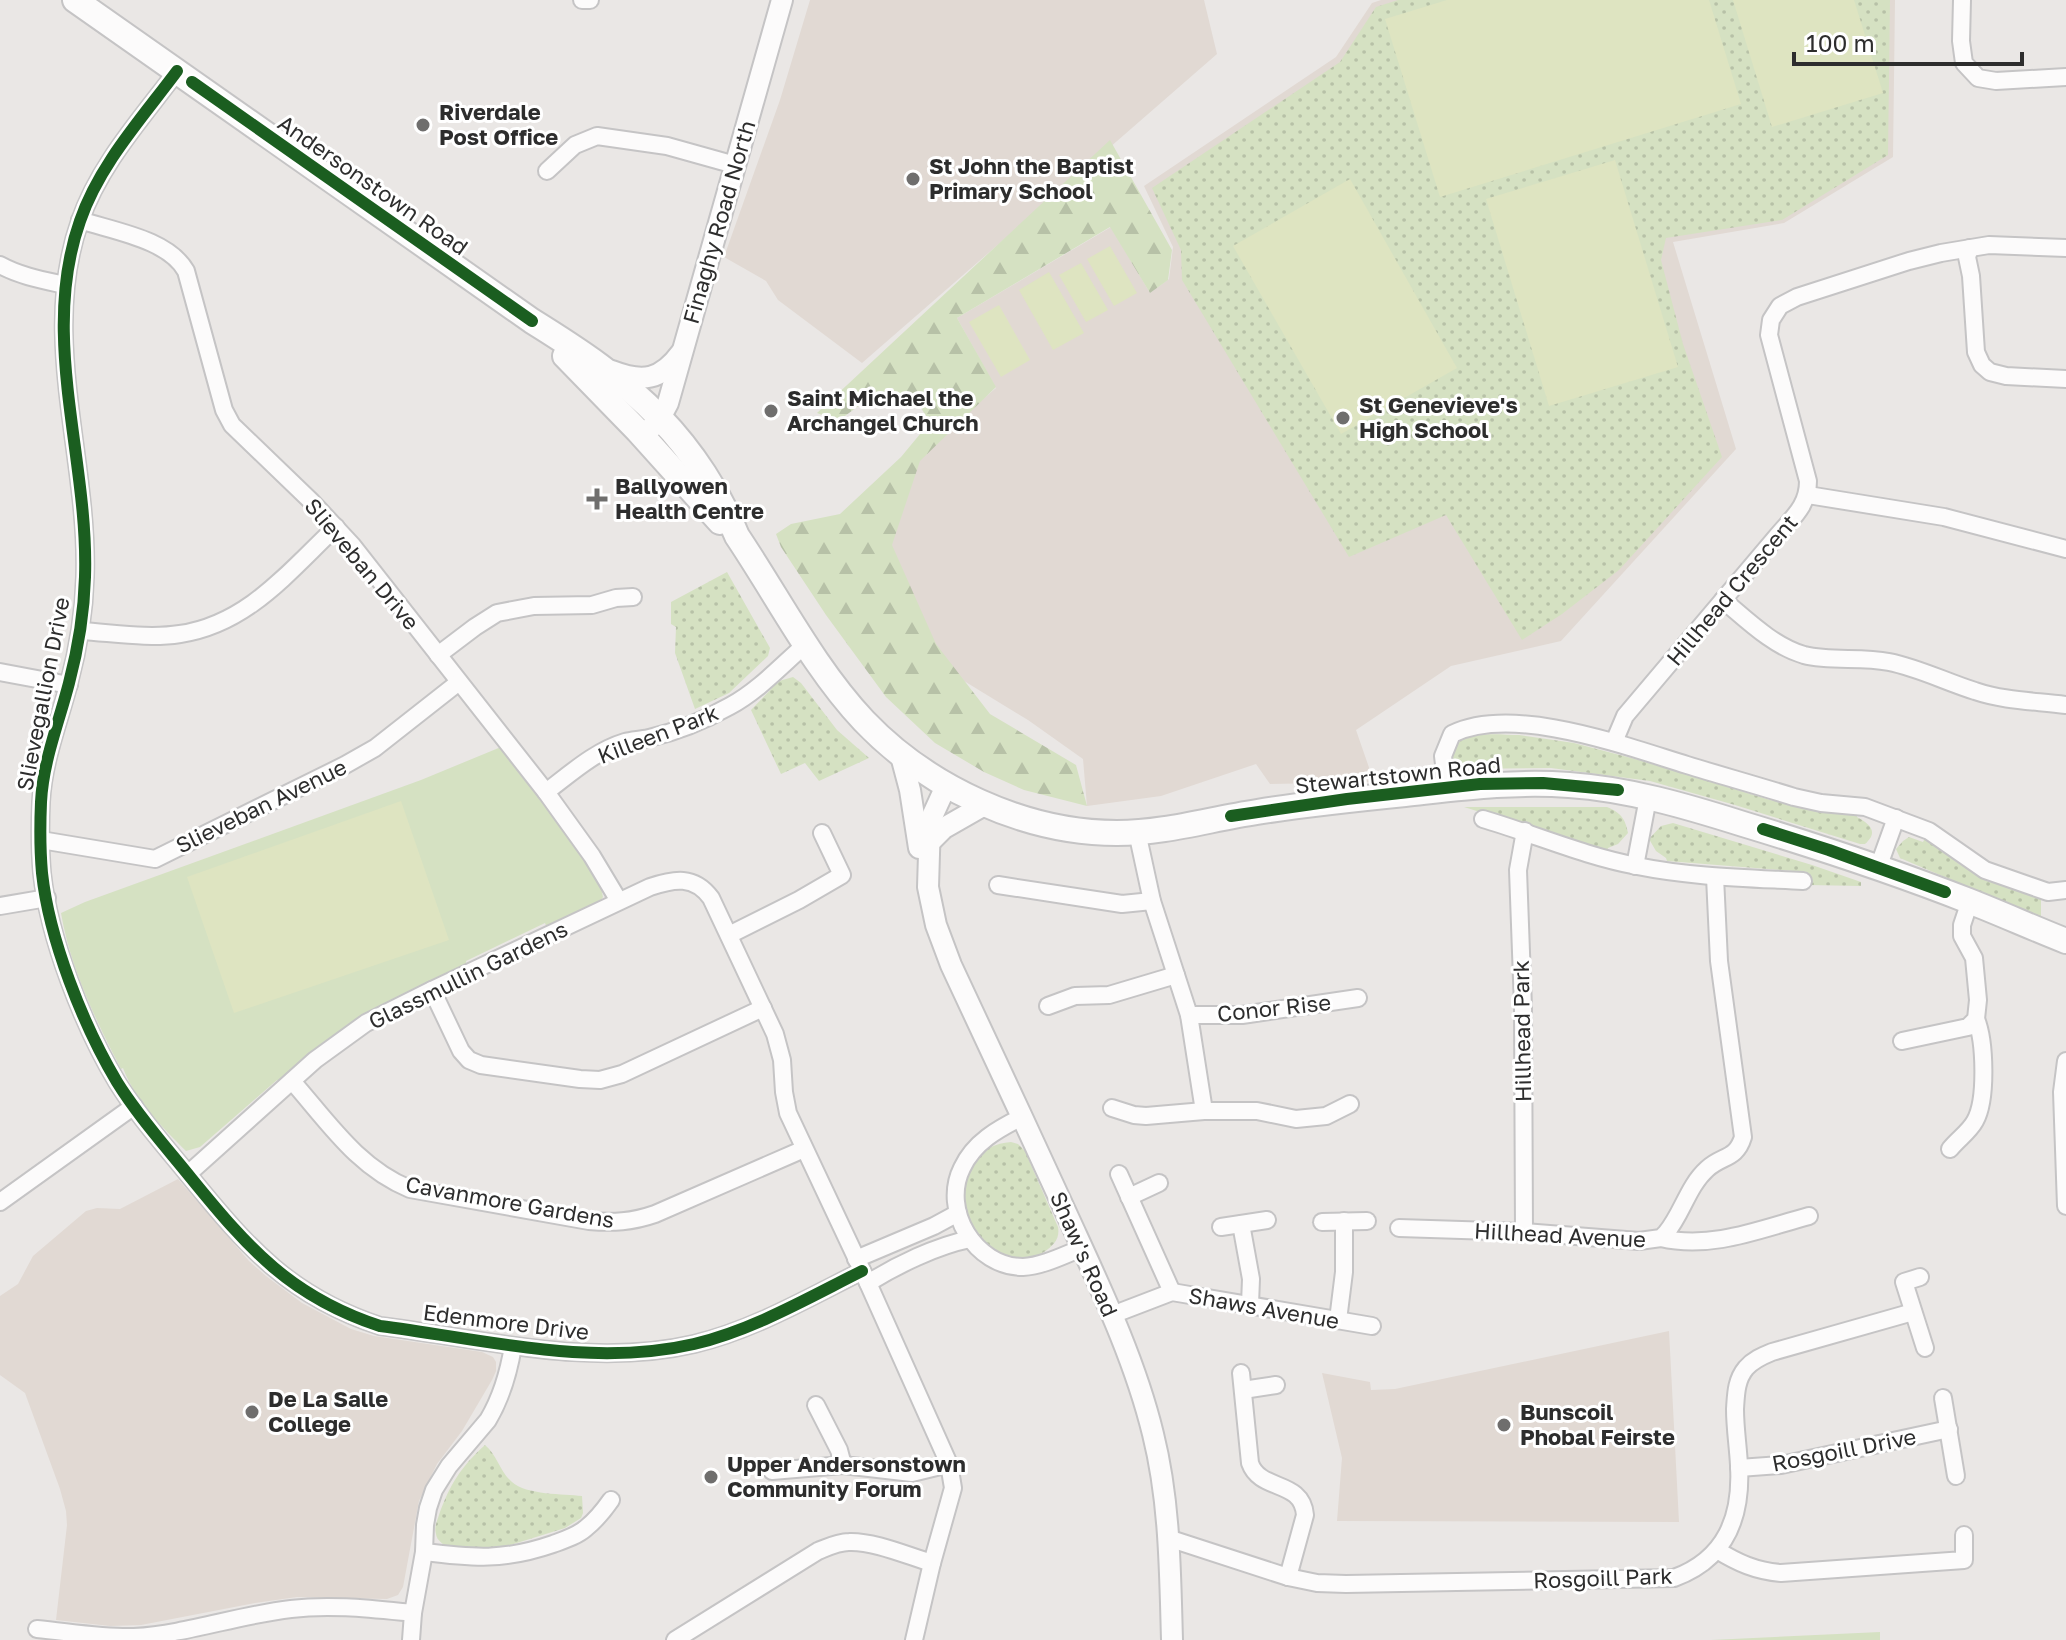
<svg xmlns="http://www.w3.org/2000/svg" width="2066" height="1640" font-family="'Golos Text',sans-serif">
<defs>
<pattern id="grass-dots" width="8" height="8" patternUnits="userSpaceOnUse" patternTransform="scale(2)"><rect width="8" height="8" fill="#d5e1c2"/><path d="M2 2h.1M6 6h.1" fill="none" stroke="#b7c1a7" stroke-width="1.8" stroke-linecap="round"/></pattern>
<pattern id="forest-firs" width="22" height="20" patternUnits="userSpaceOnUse" patternTransform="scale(2)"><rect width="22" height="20" fill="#d5e1c2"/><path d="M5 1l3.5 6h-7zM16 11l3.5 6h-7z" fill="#b7c1a7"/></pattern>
</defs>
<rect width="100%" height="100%" fill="#eae7e5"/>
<g fill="#e1d9d3">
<path d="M810,0H1204L1217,54L862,363L778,300L766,281L724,257L780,100Z"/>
<path d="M1381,0H1895L1893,157L1784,223L1673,242L1736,449L1561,641L1451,666L1356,730L1374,782L1270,784L1256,764L1161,796L1087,806L1083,759L1028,720L951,673L900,593L883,534L921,452L996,388L957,318L1111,227L1150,293L1169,279L1173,247L1144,186L1336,57L1372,3Z"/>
<path d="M178,1179L249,1261L266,1276L302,1303L351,1329L374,1336L482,1352L493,1357L496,1362V1371L492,1380L462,1431L437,1464L419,1501L403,1587L398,1595L387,1599L297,1597L255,1603L141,1625L110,1626L56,1620L67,1525L66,1511L60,1489L25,1393L0,1375V1296L18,1284L33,1256L86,1211L97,1208L120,1209Z"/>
<path d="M1669,1331L1679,1522L1337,1521L1342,1458L1322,1373L1370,1382L1371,1390L1395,1389Z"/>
</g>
<g fill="url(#grass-dots)">
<path d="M1398,0H1890L1888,155L1782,220L1666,238L1661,260L1683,344L1722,457L1619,570L1562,614L1522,640L1446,515L1349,557L1182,280L1181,250L1152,188L1340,62L1376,7Z"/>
<path d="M727,572L770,648L768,656L729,693L695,709L675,653L676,627L671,624V602Z"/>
<path d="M793,677L801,683L837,730L869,758L819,781L805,763L781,774L751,710L779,681Z"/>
<path d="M1519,735L1574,743L1654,764L1770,800L1851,815H1857V817C1870,824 1879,832 1865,844H1860L1735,805L1650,781L1551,768L1462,769L1458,762H1451C1451,727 1495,735 1519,735Z"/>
<path d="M1464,807H1607C1621,813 1625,818 1628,833L1618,844L1608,848L1607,852Z"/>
<path d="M1673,823L1812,865L1861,882V886L1807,885V872L1667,861L1666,858L1656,851L1649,839L1661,826Z"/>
<path d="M1909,837L1923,842L1925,838L1959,864L1986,879L2041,896V918L1900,858L1896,849L1903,841Z"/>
<path d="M1011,1142L1018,1144L1025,1151L1058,1227C1060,1239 1054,1245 1044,1252C1035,1258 1025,1258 1015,1257C952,1245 944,1147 1011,1142Z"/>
<path d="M485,1445C497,1455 500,1472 512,1482C526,1495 564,1494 582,1496L583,1513L581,1518L565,1528L498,1549L447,1548C443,1543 437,1541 436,1534C434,1527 437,1521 439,1515C450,1484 461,1467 485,1445Z"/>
</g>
<path fill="url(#forest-firs)" d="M1110,140L1172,250L1168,280L1150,293L1110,227L957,318L996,387L920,461L892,545L936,644L990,714L1076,765L1087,806L1024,790L984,772L935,743L886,697L826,615L781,547L776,534L791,524L840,514L901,457L930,422L917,402L860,405L838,421L817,413Z"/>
<g fill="#d5e1c2">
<path d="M501,747C526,779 600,861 603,897L599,903L547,928L545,923L466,961L467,968L283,1080H277L200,1147L186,1151C162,1127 135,1100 123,1068L121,1069C96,1021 70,967 61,913L85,902L421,780Z"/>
<path d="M1880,1632V1640H1711Z"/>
</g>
<g fill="#dee4c1">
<path d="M1447,0H1709L1741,104L1440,197L1385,19Z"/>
<path d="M1733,0H1854L1883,93L1772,127Z"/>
<path d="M1615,160L1678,367L1549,406L1486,199Z"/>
<path d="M1350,179L1457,368L1341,434L1233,246Z"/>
<path d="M1110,246L1137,293L1114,306L1087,259Z"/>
<path d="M1081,263L1108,310L1086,322L1059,275Z"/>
<path d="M1049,272L1084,333L1053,350L1019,290Z"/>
<path d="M999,305L1030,360L1001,377L969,322Z"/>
<path d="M401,801L449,940L234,1013L187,877Z"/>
</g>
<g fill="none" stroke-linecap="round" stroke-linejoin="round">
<g stroke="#c5c4c5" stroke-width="20">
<g id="minor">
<path d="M582,0H590"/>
<path d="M1962,0L1961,41L1964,63L1978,78L1996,81L2066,77"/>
<path d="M177,71C142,118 99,165 80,221C39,337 89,459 85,577C84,613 78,649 69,683C59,722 43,761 41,802C40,825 40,850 42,873C49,939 83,1025 117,1082C138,1116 166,1147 191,1178C248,1248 291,1297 380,1326C483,1339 591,1368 694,1344C753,1330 808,1298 862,1271"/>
<path d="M547,171L575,145L597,136L667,146L735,165"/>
<path d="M80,220C113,231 168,239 186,271L224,410L232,425L312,502L352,545L546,792L592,856L619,901"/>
<path d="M1970,248L1967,257L1971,276L1976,352L1982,365L1990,372L2006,376L2066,379"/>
<path d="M0,265C20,276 42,280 65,285"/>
<path d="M1808,495L1944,517L2066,549"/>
<path d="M1723,600C1747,620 1773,646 1804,655C1831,662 1861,656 1889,662C1919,668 1946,682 1975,691C2004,701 2036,701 2066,705"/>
<path d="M81,631C114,633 148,639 180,634C248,624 289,571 336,527"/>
<path d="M438,655L475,627L497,613L534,606L592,605L616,598L633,597"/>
<path d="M0,672L69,685"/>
<path d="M1614,742L1625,716L1778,535C1793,517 1808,506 1808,481L1769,335L1771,320L1780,306L1797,297L1909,261L1941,253L1989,245L2066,248"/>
<path d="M1447,789L1443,756L1452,734C1513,704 1625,746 1687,765C1723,776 1759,786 1794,797L1821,803L1865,807L1929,831L1985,870L2048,892L2066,890"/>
<path d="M546,792C570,774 595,751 625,742C632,740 641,740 649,738C676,732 705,720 730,706C758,691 782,665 806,644"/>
<path d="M1483,819C1534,834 1584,856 1637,866C1691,877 1747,878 1803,881"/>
<path d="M1137,832L1152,901L1189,1015L1204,1111"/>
<path d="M41,840L155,859L345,765L375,748L459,682"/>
<path d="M1635,866L1648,798"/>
<path d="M1878,868L1896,818"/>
<path d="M998,885L1122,904L1152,901"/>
<path d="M0,906L47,898"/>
<path d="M729,935L799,900L842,875L822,833"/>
<path d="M432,990L461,1051L469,1060L481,1065L580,1079L600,1080L622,1074L763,1008"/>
<path d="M1048,1006L1075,996L1109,995L1176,975"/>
<path d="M1189,1015H1242L1358,998"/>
<path d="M1902,1041L1968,1027L1976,1019L1978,1000L1974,958L1962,936V925L1970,901"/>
<path d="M2066,1061L2062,1092L2066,1206"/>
<path d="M292,1081C328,1122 358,1168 410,1189L589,1221C613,1223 632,1222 655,1214L804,1149"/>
<path d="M1112,1108L1134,1115L1146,1116L1204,1111H1257L1296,1119L1326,1116L1350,1104"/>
<path d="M1022,1117C998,1129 974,1142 962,1168C941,1210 975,1267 1023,1267C1043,1266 1064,1255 1082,1248"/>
<path d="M1950,1149C1958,1139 1969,1132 1975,1121C1987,1100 1985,1041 1976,1019"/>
<path d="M188,1174L315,1060L366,1023L432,990L650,887C674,879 694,875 711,898L775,1034L782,1060L784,1092L788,1113L868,1283L949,1464L953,1488L932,1563L914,1640"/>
<path d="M1119,1174L1172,1292"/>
<path d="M1129,1197L1159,1183"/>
<path d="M0,1202L134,1106"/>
<path d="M1322,1222L1367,1221"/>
<path d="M1241,1224L1251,1279L1250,1304"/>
<path d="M1221,1227L1267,1220"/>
<path d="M1399,1228L1524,1232L1639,1241L1661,1238L1666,1233C1682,1214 1688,1186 1707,1169C1722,1155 1736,1160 1743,1137L1719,961L1715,877"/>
<path d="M1524,1232L1523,1007L1518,870L1525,831"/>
<path d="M1661,1238C1711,1250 1761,1229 1809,1216"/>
<path d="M856,1259L934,1226L958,1213"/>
<path d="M1920,1277L1904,1282L1925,1348"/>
<path d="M868,1283C897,1265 936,1246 970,1239"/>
<path d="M1112,1315L1172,1292L1372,1326"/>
<path d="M1338,1320L1344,1272V1221"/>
<path d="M1241,1373L1250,1463C1260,1492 1302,1479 1305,1515L1288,1577"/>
<path d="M1243,1390L1276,1385"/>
<path d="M1943,1398L1956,1476"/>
<path d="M816,1405L839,1450L843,1465"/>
<path d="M1739,1468L1781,1465L1949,1429"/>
<path d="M772,1471L843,1465L912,1473L949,1464"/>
<path d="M1168,1538L1288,1577L1317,1583L1346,1584L1674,1578C1726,1559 1742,1517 1739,1465C1738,1446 1735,1428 1735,1409C1736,1394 1736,1380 1746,1368C1753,1360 1762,1356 1772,1352L1913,1312"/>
<path d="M1717,1550C1738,1563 1756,1571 1781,1573L1964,1560V1535"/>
<path d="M424,1552C473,1558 504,1561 553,1544C564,1540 577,1536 586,1528C596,1520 604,1510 611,1500"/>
<path d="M37,1629C69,1632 103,1638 134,1637C187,1634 238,1615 291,1609C331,1604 372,1609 413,1613"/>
<path d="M411,1640L413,1613L424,1552L425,1525L428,1508L434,1490L449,1466L488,1420C501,1398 509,1371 513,1346"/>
<path d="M675,1640L818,1551C828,1547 838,1542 849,1542C874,1541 908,1556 932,1563"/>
</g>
</g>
<g stroke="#c5c4c5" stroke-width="24">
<g id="tertiary">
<path d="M612,371C643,383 661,380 681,353"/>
<path d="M651,428L660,418L668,403L782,0"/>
<path d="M901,756L910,790L919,848"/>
<path d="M946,786L930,821L928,887L936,925L951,965C991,1050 1030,1134 1069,1219C1101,1289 1135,1360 1153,1434C1170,1502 1170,1571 1172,1640"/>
<path d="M931,841L944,828L986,804"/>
</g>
</g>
<g stroke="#c5c4c5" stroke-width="28">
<g id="secondary">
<path d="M75,0L532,321C577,349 623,379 660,418C692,451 720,494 737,536C778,597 814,668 864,721C927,787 1024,833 1117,833C1165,833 1210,819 1257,812C1306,804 1355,799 1405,794C1461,788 1512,781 1569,785C1628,789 1686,806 1743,824C1819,847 1895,872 1969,901C2002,914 2033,928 2066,941"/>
<path d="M565,356L638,431L720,522"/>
</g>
</g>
<use href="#minor" stroke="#fcfbfb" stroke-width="16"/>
<use href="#tertiary" stroke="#fcfbfb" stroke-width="20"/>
<use href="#secondary" stroke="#fcfbfb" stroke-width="24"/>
<g stroke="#fff" stroke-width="17">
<g id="cycleway">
<path d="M177,71C142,118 99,165 80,221C39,337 89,459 85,577C84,613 78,649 69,683C59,722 43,761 41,802C40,825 40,850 42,873C49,939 83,1025 117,1082C138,1116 166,1147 191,1178C248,1248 291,1297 380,1326C483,1339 591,1368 694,1344C753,1330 808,1298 862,1271"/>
<path d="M192,82L532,321"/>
<path d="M1231,816L1347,799L1480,784L1543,783L1618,790"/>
<path d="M1763,829L1829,850L1945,892"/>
</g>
</g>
<use href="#cycleway" stroke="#1b5e20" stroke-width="12"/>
</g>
<g fill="#6f6e6d" stroke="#fff" stroke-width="3">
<circle cx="423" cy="125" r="8"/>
<circle cx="913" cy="179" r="8"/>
<circle cx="771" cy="411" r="8"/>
<circle cx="1343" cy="418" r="8"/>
<path d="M593 487h8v8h8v8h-8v8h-8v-8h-8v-8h8z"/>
<circle cx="252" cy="1412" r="8"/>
<circle cx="1504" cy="1425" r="8"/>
<circle cx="711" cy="1477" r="8"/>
</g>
<g text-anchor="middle" stroke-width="6" stroke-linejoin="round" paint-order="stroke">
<g font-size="22" font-weight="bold" fill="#2d2d2d" stroke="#fff" text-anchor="start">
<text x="439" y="120">Riverdale<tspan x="439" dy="25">Post Office</tspan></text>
<text x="929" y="174">St John the Baptist<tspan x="929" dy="25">Primary School</tspan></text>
<text x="787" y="406">Saint Michael the<tspan x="787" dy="25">Archangel Church</tspan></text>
<text x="1359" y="413">St Genevieve's<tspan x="1359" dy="25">High School</tspan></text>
<text x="615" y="494">Ballyowen<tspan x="615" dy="25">Health Centre</tspan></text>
<text x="268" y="1407">De La Salle<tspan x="268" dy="25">College</tspan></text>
<text x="1520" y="1420">Bunscoil<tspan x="1520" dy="25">Phobal Feirste</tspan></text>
<text x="727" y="1472">Upper Andersonstown<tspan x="727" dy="25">Community Forum</tspan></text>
</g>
<g font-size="22" fill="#2d2d2d" stroke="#fff">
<text transform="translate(373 185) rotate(35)" y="8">Andersonstown Road</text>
<text transform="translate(719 222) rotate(-74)" y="8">Finaghy Road North</text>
<text transform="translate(362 564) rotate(50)" y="8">Slieveban Drive</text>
<text transform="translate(1732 590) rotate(-50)" y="8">Hillhead Crescent</text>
<text transform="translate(43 694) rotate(-79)" y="8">Slievegallion Drive</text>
<text transform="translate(658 734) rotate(-21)" y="8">Killeen Park</text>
<text transform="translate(1398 775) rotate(-6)" y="8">Stewartstown Road</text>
<text transform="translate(261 806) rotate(-26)" y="8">Slieveban Avenue</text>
<text transform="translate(468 975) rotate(-26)" y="8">Glassmullin Gardens</text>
<text transform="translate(1274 1008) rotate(-6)" y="8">Conor Rise</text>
<text transform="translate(1522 1031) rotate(-91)" y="8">Hillhead Park</text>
<text transform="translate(510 1202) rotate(10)" y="8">Cavanmore Gardens</text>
<text transform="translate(1560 1235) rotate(3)" y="8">Hillhead Avenue</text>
<text transform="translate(1084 1254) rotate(66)" y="8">Shaw's Road</text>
<text transform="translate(1264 1308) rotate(10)" y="8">Shaws Avenue</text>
<text transform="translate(506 1322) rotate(7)" y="8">Edenmore Drive</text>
<text transform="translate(1844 1450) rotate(-11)" y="8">Rosgoill Drive</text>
<text transform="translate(1603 1578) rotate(-2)" y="8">Rosgoill Park</text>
</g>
</g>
<path d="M1794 52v12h228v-12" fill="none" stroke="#2d2d2d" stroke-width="4"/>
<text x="1806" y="52" font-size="24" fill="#2d2d2d" stroke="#ffffff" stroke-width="6" paint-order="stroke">100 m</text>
</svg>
